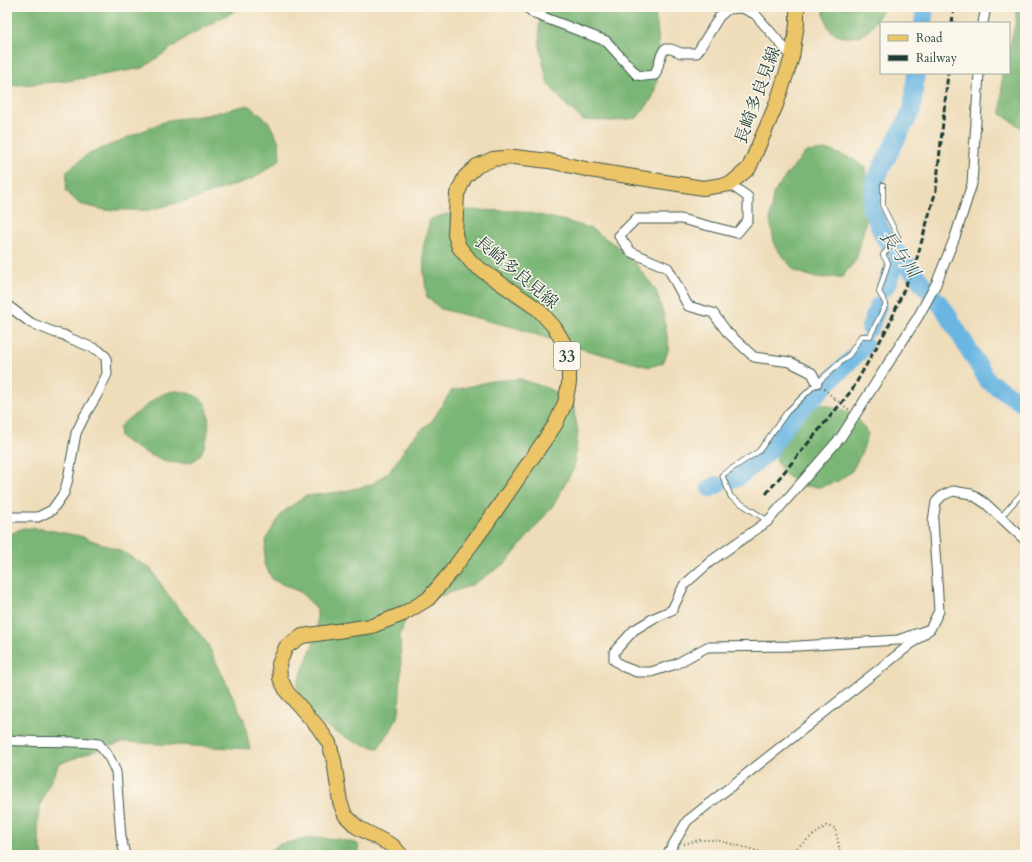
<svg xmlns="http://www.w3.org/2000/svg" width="1032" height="862" font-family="Cardo,'Noto Serif JP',serif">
<rect width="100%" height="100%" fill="#fbf7ec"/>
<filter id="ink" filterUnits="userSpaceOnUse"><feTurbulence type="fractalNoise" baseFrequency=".025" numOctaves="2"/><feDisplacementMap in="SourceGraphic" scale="8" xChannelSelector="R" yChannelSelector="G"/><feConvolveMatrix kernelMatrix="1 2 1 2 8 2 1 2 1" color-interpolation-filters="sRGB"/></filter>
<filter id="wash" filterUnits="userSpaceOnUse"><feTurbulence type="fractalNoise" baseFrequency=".012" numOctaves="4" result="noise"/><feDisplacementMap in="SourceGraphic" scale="16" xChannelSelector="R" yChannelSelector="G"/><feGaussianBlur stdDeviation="0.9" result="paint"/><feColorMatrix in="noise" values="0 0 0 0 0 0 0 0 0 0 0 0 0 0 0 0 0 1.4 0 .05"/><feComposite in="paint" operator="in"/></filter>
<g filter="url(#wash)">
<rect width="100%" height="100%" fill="#efddba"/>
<g fill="#7ab675" stroke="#4c7a54">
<path d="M7,7H242L188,36L143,68L67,81L7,86Z"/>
<path d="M543,7H654C659,33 662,67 654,93C652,102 642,111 637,118L612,121L583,120L565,104L548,84L540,47L539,26Z"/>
<path d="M823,7H885C880,15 871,30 863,34C859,37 853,37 848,37C829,38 825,22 823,7Z"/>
<path d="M1016,7H1025V130L1001,114L1002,76V73H1009V49L1016,21Z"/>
<path d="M248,105L268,121L279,142L280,160L254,178L193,199L148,210H105L79,204L66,191L67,171L87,155L168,120L207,115Z"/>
<path d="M827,150L853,159L865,168L868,190L865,225L856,260L842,277L816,278L795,271L775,247L770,220L773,194L788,173L806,152Z"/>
<path d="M462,210L520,211L561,220L590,228L627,253L656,290L664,317L669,348L663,363L649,367L564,344L517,328L441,309L427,297L424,274L423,249L430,219Z"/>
<path d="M520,379L547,388L572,400L578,432L574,468L552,507L506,563L472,585L437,597L407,616L400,635L401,671L399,713L391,730L378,748L357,743L332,730L306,713L297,685L317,633V609L300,592L273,580L264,564L266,539L282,513L305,496L341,492L371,485L390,471L412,438L432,421L451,391L491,381Z"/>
<path d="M176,391C186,392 196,394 204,402C213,413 208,451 196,459C176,473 136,449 120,437L119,428C127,418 131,418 141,410C152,401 161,392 176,391Z"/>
<path d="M821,404L846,411L858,419L868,434L862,452L852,471L838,481L820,487L802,486L786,475L777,463V449L789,428L802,412Z"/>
<path d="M22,528L43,529L80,536L119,550L151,569L168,595L207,643L244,720L250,749L124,742L88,753L59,764C42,799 30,816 43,855H7V536Z"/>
<path d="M311,838L339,839L358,844L360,855H262L280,844Z"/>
</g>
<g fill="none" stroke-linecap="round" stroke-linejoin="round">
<g stroke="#69b6e2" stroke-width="18">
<path d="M923,23L925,7"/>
<path d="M916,73L912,110L874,182L871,208L879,226L885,239L944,309L988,381L1025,405"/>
<path d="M885,288L899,254"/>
<path d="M870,328L878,306"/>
<path d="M733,479L739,477L768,452L788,422L862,349L864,344"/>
<path d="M710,488L717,485"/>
</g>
</g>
</g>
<g filter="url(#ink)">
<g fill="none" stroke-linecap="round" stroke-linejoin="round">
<g stroke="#3e5548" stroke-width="6">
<g id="service">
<path d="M1000,518L1025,490"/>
<path d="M768,521L731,497L722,475L759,451L787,412L817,383L850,354L861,336H870L886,304L879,292L888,263L883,255L898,237L883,207V185"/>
</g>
</g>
<g stroke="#3e5548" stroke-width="11">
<g id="minor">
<path d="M526,7L535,14L606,41L637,75L644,76L655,75C659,67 659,55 665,49H671L681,53H697L719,17L728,9L742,8L755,14L792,57"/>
<path d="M983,23L986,7"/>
<path d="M730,184L748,197V220L737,233L681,219H636L619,236L631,252L668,268L688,306L713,313L727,332L754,357L790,362L812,373L817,383"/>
<path d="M7,305L31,323L56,333L64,335L69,338L98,350L106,357L107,374L97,395L85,415L76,433L68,479L64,493L52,510L38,517H7"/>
<path d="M930,629L898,640L798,646L707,647L676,664L651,672H637L624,667L614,660V652L634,630L654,618L672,610L684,585L711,561L768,521L841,437L918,317L936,284L955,237L972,184L979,73"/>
<path d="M7,740C38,743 69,740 99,744L110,759L116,772L121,837L125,855"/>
<path d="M667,855L687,821L930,629L939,611L933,521L936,502L943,495L953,491L971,494L985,503L1025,540"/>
</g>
</g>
<g stroke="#3e5548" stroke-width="16">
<path id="primary" d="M401,855L393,846L357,827L345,815L340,802L334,761L329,743L318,727L287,692L280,678L279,664L286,647L302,636L372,626L403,614L428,599L451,572L487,523L555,425L565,403L569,383V364L566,347L555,328L539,310L473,264L459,247L455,235L457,194L465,177L477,166L493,159L514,157L549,161L590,170L703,188L730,184L749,168L776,105L792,57L797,24V7"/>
</g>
<g stroke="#3e5548" stroke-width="2" stroke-dasharray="1 3" stroke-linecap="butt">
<path d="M824,389L835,399"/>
<path d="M684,844L698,840H717L758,851L777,854L796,848L826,826L835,828L840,851L834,855"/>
</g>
<use href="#service" stroke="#fff" stroke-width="4.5"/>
<use href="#minor" stroke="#fff" stroke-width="9"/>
<use href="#primary" stroke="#edc569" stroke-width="14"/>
<g stroke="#1f3d34" stroke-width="3" stroke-dasharray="6 3" stroke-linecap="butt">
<path d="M952,23L954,7"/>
<path d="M766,494L852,390L889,325L917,258L936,190L948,73"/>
</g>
<path stroke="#3e5548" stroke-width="2" stroke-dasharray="1 3" stroke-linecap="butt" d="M835,399L851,411"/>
</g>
</g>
<g text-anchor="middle" stroke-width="3" stroke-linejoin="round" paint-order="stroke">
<rect fill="#fbf7ec" stroke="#61756b" stroke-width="1" x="554" y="342" width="26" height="28" rx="3"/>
<g font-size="16" font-weight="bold" fill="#1f3d34">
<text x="567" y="362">33</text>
</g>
<g font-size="17" fill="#1f3d34" stroke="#fbf7ec">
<text transform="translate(757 95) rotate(-70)" y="6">長崎多良見線</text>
<text transform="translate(517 272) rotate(40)" y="6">長崎多良見線</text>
</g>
<g font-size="18" font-style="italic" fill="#325b60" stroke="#fbf7ec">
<text transform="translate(900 254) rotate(53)" y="6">長与川</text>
</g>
</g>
<rect width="1032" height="862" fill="none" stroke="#fbf7ec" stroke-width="24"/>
<rect x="880" y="22" width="130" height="52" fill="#fbf7ec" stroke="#a3ada2"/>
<rect x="888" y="35" width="20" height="6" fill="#edc569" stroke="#a3ada2"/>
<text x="916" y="42" font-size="12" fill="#1f3d34">Road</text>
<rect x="888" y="55" width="20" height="6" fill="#1f3d34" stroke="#a3ada2"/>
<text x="916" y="62" font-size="12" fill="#1f3d34">Railway</text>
</svg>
